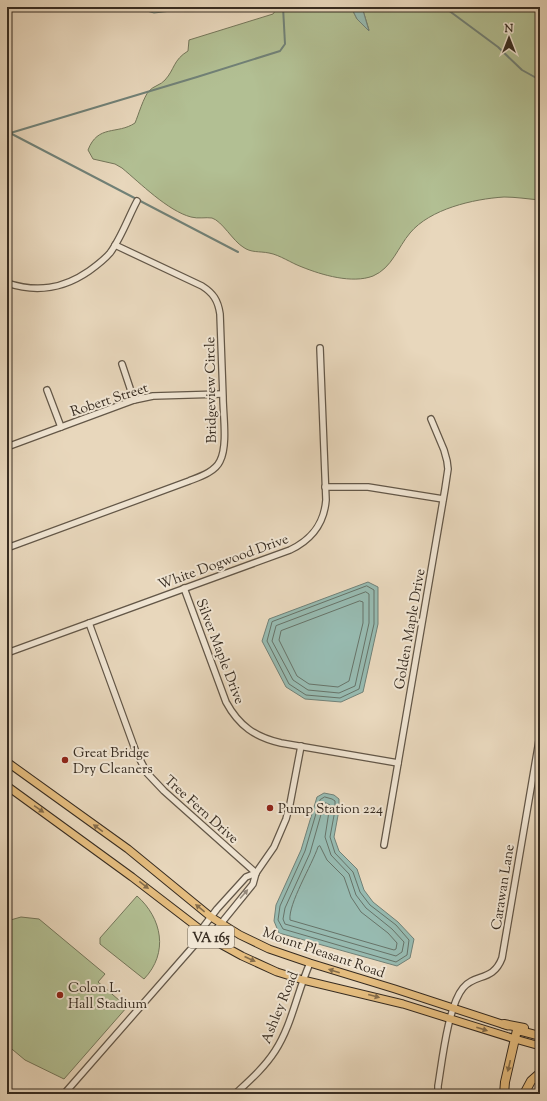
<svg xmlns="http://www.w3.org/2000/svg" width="547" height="1101" font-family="'Sorts Mill Goudy',serif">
<rect width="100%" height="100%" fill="#e8d7bc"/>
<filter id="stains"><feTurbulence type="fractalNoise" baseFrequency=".005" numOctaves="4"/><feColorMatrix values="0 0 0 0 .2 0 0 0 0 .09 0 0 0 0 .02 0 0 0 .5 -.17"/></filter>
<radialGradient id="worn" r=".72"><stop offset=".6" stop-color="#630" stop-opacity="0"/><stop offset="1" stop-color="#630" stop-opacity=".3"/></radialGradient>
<g fill="#b2bf93" stroke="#74765a">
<path d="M278,7H351L357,19L369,30L362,7H540V200C528,199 516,197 504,197C473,199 430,209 410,233C398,247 392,268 373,276C352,284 322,275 302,267C291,263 280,255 269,253C259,251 251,253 243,247C233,241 222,221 212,218C206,217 198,219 191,217C168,211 140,183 122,168L115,164L93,159L88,150C98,124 117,135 135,123C138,116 144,96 149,91C153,86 161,85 165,80C175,69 173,60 188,51L189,40L273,14Z"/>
<path d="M137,896C162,918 169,953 144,979L100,944V938Z"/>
<path d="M21,917L39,919L105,974L98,982L127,1007L64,1079L25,1060L7,1045V921Z"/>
</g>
<g fill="#97bab0" stroke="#718177">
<path d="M132,7H206L154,13Z"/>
<path d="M351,7H362L369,31L357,19Z"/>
<path d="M368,582L378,587V624L363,692L341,702L305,699L286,687L262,641L269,619Z"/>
<path d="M324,793L334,795L339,799V810L334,837L339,851L357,869L364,890L373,902L398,922L414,939L410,958L397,966L279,933L274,921L276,905L301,850L317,797Z"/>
</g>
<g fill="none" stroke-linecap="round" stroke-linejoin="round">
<g stroke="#677368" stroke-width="1">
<path d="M367,586L374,590V624L359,689L340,698L306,695L289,684L267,641L272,622Z"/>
<path d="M366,592L369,594V623L355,686L339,693L308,690L293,680L272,641L276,626Z"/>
<path d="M360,601L363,602V623L349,681L338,687L309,684L297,676L279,640L281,631Z"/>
<path d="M325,797L332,799L335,801V810L330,837L335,853L353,872L360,892L370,905L396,925L409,940L407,955L396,962L283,929L278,920L280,906L305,851L320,800Z"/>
<path d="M326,803L330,805L325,837L331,855L349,874L356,895L366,908L392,929L404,942L402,952L396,956L285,924L283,919L285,908L310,853L324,804Z"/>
<path d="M320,846L327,860L344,877L351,897L361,912L388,933L397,943L396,949L394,950L290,920C288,904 312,865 318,847Z"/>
</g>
<g stroke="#718177" stroke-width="2">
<path d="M444,7L498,47L522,70L540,80"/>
<path d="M10,133L238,252"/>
<path d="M7,134L197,77L280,51L285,44L283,7"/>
</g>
<g stroke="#635748" stroke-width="8">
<g id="minor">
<path d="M7,283C37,293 63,289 89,271C96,266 104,260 110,253C121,238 128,218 137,201"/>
<path d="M122,364L134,400"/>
<path d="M47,390L61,427"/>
<path d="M7,447L134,400L153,396L222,394"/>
<path d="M325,487H368L443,499"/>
<path d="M7,548L189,481C199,477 215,472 220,461C228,445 223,415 223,397C222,369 221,342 220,314C218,300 213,293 202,286L115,245"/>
<path d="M184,588L226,702C239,726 255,737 281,743L398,763"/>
<path d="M89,623L136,752L147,773L164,791L256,873"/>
<path d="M7,653L290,550C311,540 324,525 326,500L320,348"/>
<path d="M384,845L445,489L448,469L447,461L444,450L431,419"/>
<path d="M198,941L210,937L253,884L256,873L274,847L286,819L290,804L301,746"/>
<path d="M64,1094L198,941L201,930L217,909L246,877L256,873"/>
<path d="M235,1094C249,1081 264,1068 275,1051C292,1025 297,992 310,963"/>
<path d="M438,1094V1086C442,1062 448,1006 463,988C475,973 493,982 502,958L540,735"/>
</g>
</g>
<g stroke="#372c21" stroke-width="9">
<g id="major">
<path d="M7,762L128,849L211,917L240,935L269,949L310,963L395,989L508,1026"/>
<path d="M7,786L132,877L201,930L222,945L242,956L277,972L303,980L403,1004L515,1039L540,1046"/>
</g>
</g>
<g stroke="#372c21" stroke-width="10">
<g id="highway">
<path d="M504,1024L524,1028"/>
<path d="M504,1094L505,1082L517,1030L540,1036"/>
<path d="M524,1094L531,1081L540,1073"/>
</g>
</g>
<use href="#minor" stroke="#f0e5d3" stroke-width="5.5"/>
<use href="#major" stroke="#e4bc7e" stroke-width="7"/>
<use href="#highway" stroke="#e4bc7e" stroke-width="8"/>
</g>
<defs><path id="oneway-solid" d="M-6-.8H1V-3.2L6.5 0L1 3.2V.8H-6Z"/></defs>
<g fill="#856d4b">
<use href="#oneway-solid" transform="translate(39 809) rotate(35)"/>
<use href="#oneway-solid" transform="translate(98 828) rotate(-144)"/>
<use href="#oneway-solid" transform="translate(144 885) rotate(38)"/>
<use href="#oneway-solid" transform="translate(200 908) rotate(-141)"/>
<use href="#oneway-solid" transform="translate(250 959) rotate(24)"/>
<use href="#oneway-solid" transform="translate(334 971) rotate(-163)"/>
<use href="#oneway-solid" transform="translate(374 996) rotate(15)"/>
<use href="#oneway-solid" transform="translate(482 1029) rotate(18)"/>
<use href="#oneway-solid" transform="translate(509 1066) rotate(103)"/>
</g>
<use fill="#94887a" href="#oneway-solid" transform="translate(244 894) rotate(-49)"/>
<g fill="#8f2418" stroke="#f0e5d3" stroke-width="1.5">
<circle cx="65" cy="760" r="4"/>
<circle cx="270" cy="808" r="4"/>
<circle cx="60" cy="995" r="4"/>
</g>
<g text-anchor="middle" stroke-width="4" stroke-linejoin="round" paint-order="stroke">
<rect fill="#f0e5d3" stroke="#6e6456" stroke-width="1" x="188" y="926" width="46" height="22" rx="3"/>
<g font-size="13" font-weight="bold" fill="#372c21">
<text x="211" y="942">VA 165</text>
</g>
<g font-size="14" fill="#372c21" stroke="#f0e5d3">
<text transform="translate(210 390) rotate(-91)" y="5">Bridgeview Circle</text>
<text transform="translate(109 399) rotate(-18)" y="5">Robert Street</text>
<text transform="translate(223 561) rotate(-20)" y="5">White Dogwood Drive</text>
<text transform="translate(409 629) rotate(-80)" y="5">Golden Maple Drive</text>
<text transform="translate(221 651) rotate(69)" y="5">Silver Maple Drive</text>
<text transform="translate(202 809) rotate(42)" y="5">Tree Fern Drive</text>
<text transform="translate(502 887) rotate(-81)" y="5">Carawan Lane</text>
<text transform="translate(324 952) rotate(19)" y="5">Mount Pleasant Road</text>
<text transform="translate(279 1007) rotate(-68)" y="5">Ashley Road</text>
</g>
<g font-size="14" fill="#372c21" stroke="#f0e5d3" text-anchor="start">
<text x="73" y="757">Great Bridge<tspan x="73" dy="16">Dry Cleaners</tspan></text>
<text x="278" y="813">Pump Station 224</text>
<text x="68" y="992">Colon L.<tspan x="68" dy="16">Hall Stadium</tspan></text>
</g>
</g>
<rect width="547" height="1101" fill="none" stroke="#e8d7bc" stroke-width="24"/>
<rect x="8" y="8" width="531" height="1085" fill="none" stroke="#372c21" stroke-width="2"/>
<rect x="12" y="12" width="523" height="1077" fill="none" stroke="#372c21"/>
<g transform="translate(509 38)" stroke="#f0e5d3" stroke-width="3" paint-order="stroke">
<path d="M0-3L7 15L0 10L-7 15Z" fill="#372c21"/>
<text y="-6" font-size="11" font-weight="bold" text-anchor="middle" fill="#372c21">N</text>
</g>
<rect width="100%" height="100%" filter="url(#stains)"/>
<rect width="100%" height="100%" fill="url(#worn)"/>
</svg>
